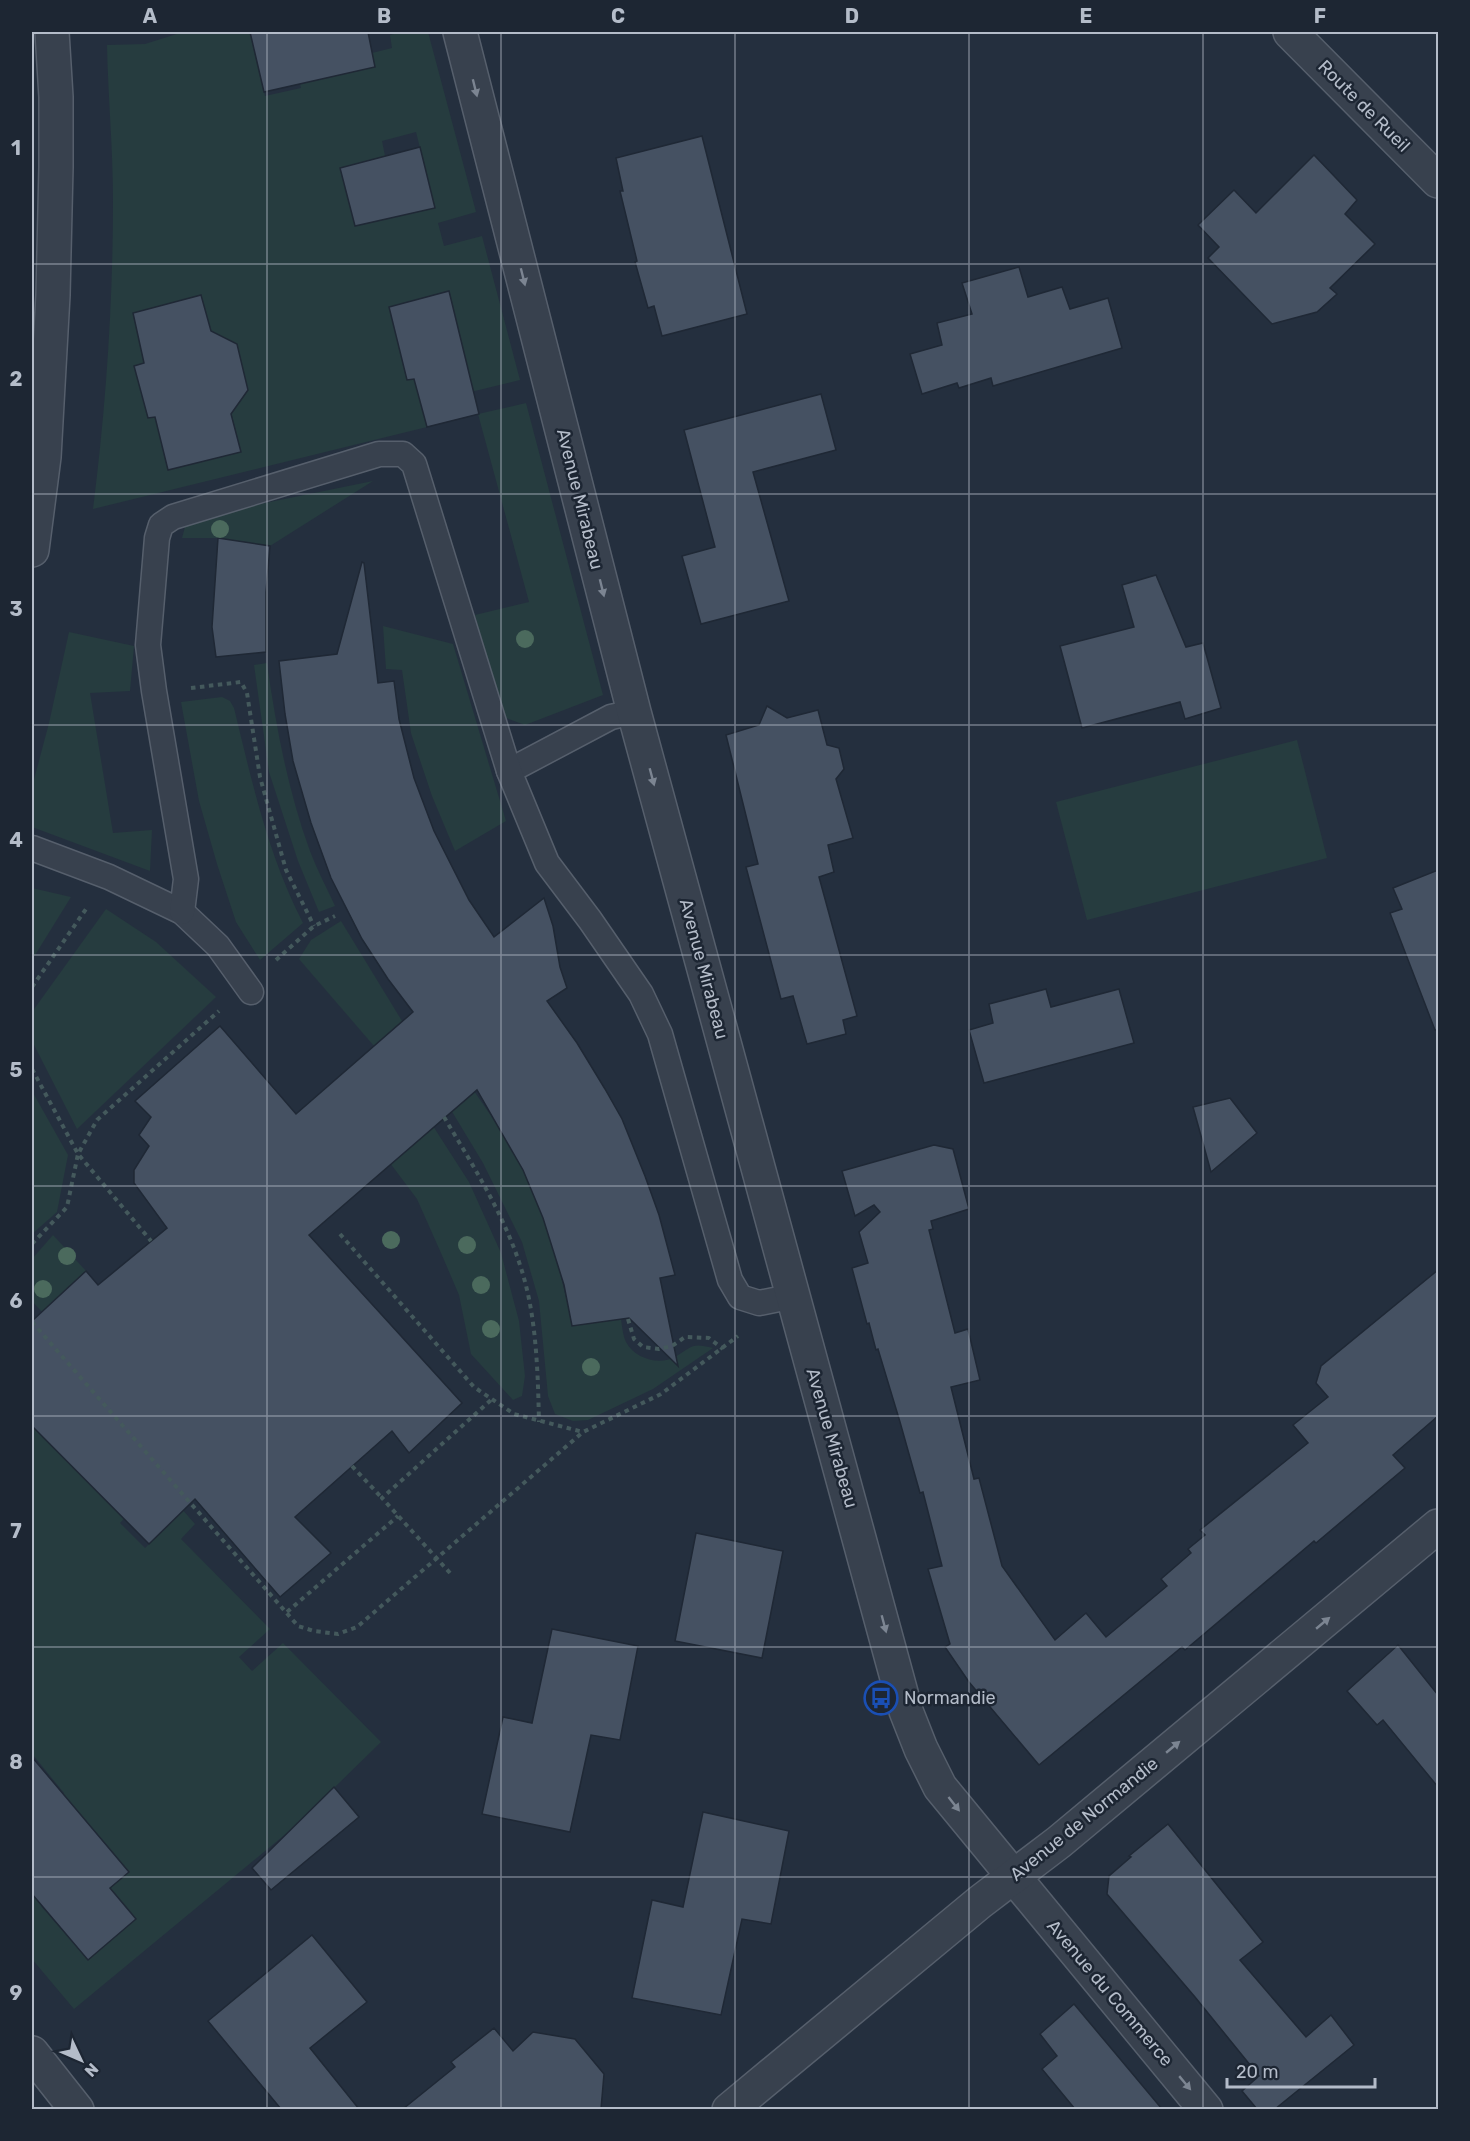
<svg xmlns="http://www.w3.org/2000/svg" width="1470" height="2141" font-family="Rubik,sans-serif">
<rect width="100%" height="100%" fill="#242f3e"/>
<g fill="#263c3f" fill-rule="evenodd">
<path d="M183,32H296L252,42L265,96L301,88L300,84L375,66L372,53L392,48L390,35L401,32H428L476,212L438,223L444,246L482,236L520,380L421,404L427,427L93,509C106,407 113,303 113,200C113,148 108,97 107,45L145,44ZM416,132L431,192L395,217L356,226L340,168L385,156L382,141ZM448,291L467,365L408,380L389,307ZM201,295L212,337L220,336L237,344L248,390L240,402L229,404L241,452L155,417L148,418L134,366L145,363L133,313Z"/>
<path d="M526,403L603,695L525,725L501,716L475,615L529,602L478,414Z"/>
<path d="M373,481L270,546L218,538H182L185,527L202,516Z"/>
<path d="M383,626L453,644L506,821L455,851L432,796L411,733L402,670L386,669Z"/>
<path d="M69,632L134,646L130,691L90,693L113,833L152,830L150,871L32,827V787L49,723Z"/>
<path d="M267,663C276,727 288,791 310,851C317,870 327,888 335,906L319,912L298,861L269,772L254,665Z"/>
<path d="M222,697L230,701L234,708C252,782 268,855 303,923L260,960L236,922L217,864L199,801L181,702Z"/>
<path d="M1297,740L1327,858L1087,920L1056,802Z"/>
<path d="M32,888L71,897L32,960Z"/>
<path d="M106,909L156,942L216,997L77,1129L32,1041V1012Z"/>
<path d="M341,921L402,1021L374,1046L299,959L311,940Z"/>
<path d="M32,1091L68,1155L57,1212L32,1234Z"/>
<path d="M474,1091C491,1116 509,1141 523,1169C547,1217 561,1272 572,1325L621,1319C622,1326 623,1336 626,1342C634,1358 659,1366 675,1357C692,1347 691,1342 713,1348L653,1389L588,1420L573,1421L555,1414L548,1396L539,1301L522,1242L483,1163L451,1110Z"/>
<path d="M433,1126L469,1182L501,1253L519,1321L525,1376L522,1396L513,1400L471,1354L459,1295L441,1253L417,1199L390,1163Z"/>
<path d="M53,1235L86,1271L42,1312L32,1301V1259Z"/>
<path d="M32,1338L195,1524L181,1539L270,1629L239,1657L252,1671L283,1643L381,1742L293,1828L74,2009L32,1959V1868L43,1858L32,1844V1821L64,1793L33,1755L32,1756V1426L51,1445L68,1426L32,1389ZM142,1500L168,1526L145,1548L120,1523ZM87,1866L88,1959L41,1906Z"/>
</g>
<g fill="#455162" stroke="#1f2835" stroke-width="1.5">
<path d="M250,32H368L375,67L264,92Z"/>
<path d="M702,136L747,314L662,336L654,306L648,308L635,262L637,261L620,191H623L616,158Z"/>
<path d="M420,147L435,208L355,226L340,168Z"/>
<path d="M1314,155L1357,200L1345,214L1375,244L1330,288L1337,294L1317,312L1272,324L1208,258L1219,247L1198,225L1234,190L1256,213Z"/>
<path d="M1019,267L1028,297L1062,287L1070,309L1108,298L1122,348L993,386L991,378L959,388L957,383L922,394L910,354L942,345L937,323L972,314L962,283Z"/>
<path d="M449,291L479,414L427,427L414,379L407,380L389,307Z"/>
<path d="M201,295L211,331L237,344L248,390L231,414L241,452L168,470L155,417L148,418L134,366L144,363L133,313Z"/>
<path d="M821,394L836,450L753,472L789,601L701,624L682,556L715,547L684,430Z"/>
<path d="M218,538L270,546L266,592V652L216,657L212,627Z"/>
<path d="M362,562L364,563L378,683L394,681L399,719L414,778L434,831L469,900L494,937L544,898L553,926L560,967L567,988L547,1001L577,1043L605,1089L622,1119L645,1176L659,1215L675,1275L660,1278L678,1366L629,1318L572,1326L564,1285L543,1218L523,1170L477,1090L309,1235L462,1403L409,1453L392,1431L295,1517L331,1553L280,1597L195,1499L149,1544L32,1426V1321L86,1271L98,1285L167,1228L134,1183V1170L149,1146L139,1135L151,1117L135,1101L220,1026L296,1114L413,1012L388,979L362,939L331,878L311,823L293,761L285,714L279,661L337,654Z"/>
<path d="M1156,575L1186,647L1203,643L1221,708L1185,719L1180,702L1082,728L1060,646L1134,627L1122,585Z"/>
<path d="M767,706L787,718L818,710L827,745L839,748L844,769L836,779L853,838L828,845L834,872L819,877L857,1016L843,1020L846,1034L807,1044L793,996L781,999L746,867L758,864L726,735L759,725Z"/>
<path d="M1438,870V1030H1435L1390,913L1402,909L1393,888Z"/>
<path d="M1046,989L1051,1007L1119,989L1134,1043L984,1083L969,1030L993,1023L989,1004Z"/>
<path d="M1230,1098L1257,1133L1211,1172L1193,1107Z"/>
<path d="M934,1145L953,1149L969,1209L931,1221L933,1229L929,1230L955,1333L968,1329L980,1380L951,1387L974,1479L979,1478L1002,1566L1055,1640L1086,1613L1106,1637L1167,1586L1161,1579L1191,1553L1188,1549L1205,1535L1200,1530L1308,1443L1293,1425L1328,1397L1316,1383L1321,1366L1438,1270V1416L1393,1455L1405,1468L1316,1543L1314,1541L1185,1650L1182,1647L1039,1765L969,1682L945,1647L950,1644L928,1569L942,1566L923,1492L920,1493L900,1422L878,1349L876,1350L869,1323L867,1324L852,1268L868,1263L859,1232L880,1212L874,1205L855,1216L842,1171Z"/>
<path d="M696,1533L783,1551L762,1658L675,1641Z"/>
<path d="M552,1629L638,1646L620,1740L591,1735L570,1832L482,1814L503,1717L532,1723Z"/>
<path d="M1398,1645L1438,1695V1787L1383,1720L1377,1725L1347,1691Z"/>
<path d="M32,1757L129,1872L110,1888L136,1919L88,1960L32,1894Z"/>
<path d="M334,1787L359,1817L271,1890L252,1868Z"/>
<path d="M703,1812L789,1831L771,1924L742,1919L721,2015L632,1998L652,1900L683,1907Z"/>
<path d="M1168,1824L1263,1942L1240,1960L1306,2037L1331,2015L1354,2045L1275,2109H1257L1242,2091L1259,2076L1195,1997L1107,1894L1109,1876L1131,1857L1129,1856Z"/>
<path d="M312,1935L367,2002L310,2048L359,2109H281L208,2021Z"/>
<path d="M1074,2004L1162,2109H1075L1042,2069L1057,2056L1040,2034Z"/>
<path d="M494,2028L513,2051L533,2032L575,2039L604,2074L601,2109H403L455,2067L451,2062Z"/>
</g>
<g fill="none" stroke-linecap="round" stroke-linejoin="round">
<g stroke="#565f6c" stroke-width="27">
<g id="service">
<path d="M509,771L611,717L634,712"/>
<path d="M32,848L109,877L182,912L218,946L251,992"/>
<path d="M182,912L186,879L154,691L148,645L157,538L161,525L173,517L379,454H403L414,464L509,771L547,863L590,920L641,994L660,1034L730,1280L740,1297L759,1303L794,1296"/>
</g>
</g>
<g stroke="#565f6c" stroke-width="36">
<g id="minor">
<path d="M1290,32L1438,181"/>
<path d="M1014,1877L1206,2110"/>
</g>
</g>
<g stroke="#565f6c" stroke-width="36">
<g id="tertiary">
<path d="M460,32L634,712L906,1711L921,1749L940,1787L1014,1877"/>
<path d="M32,550L44,457L53,295L56,167V97L52,32"/>
<path d="M32,2053L77,2110"/>
<path d="M729,2110L980,1902L1059,1842L1438,1526"/>
</g>
</g>
<g stroke="#44595c" stroke-width="4" stroke-dasharray="4.5 4.5" stroke-linecap="butt">
<path d="M191,688L241,682L247,693L260,777L286,870L314,926"/>
<path d="M276,960L314,926L335,916"/>
<path d="M32,987L86,909"/>
<path d="M32,1069L78,1154L151,1241"/>
<path d="M444,1117C478,1174 516,1233 529,1299C537,1339 538,1380 539,1422"/>
<path d="M340,1234L474,1387L514,1414L583,1432"/>
<path d="M32,1244L67,1207L78,1154L97,1120L219,1011"/>
<path d="M628,1319L634,1339L643,1347L659,1349L672,1346L685,1337L709,1338L723,1349"/>
<path d="M32,1322L298,1626L314,1631L338,1634L357,1627L583,1432L661,1394L738,1336"/>
<path d="M352,1466L382,1498"/>
<path d="M450,1573L382,1498L492,1399"/>
<path d="M287,1612L398,1516"/>
</g>
<use href="#service" stroke="#38414e" stroke-width="24"/>
<use href="#minor" stroke="#38414e" stroke-width="33"/>
<use href="#tertiary" stroke="#38414e" stroke-width="33"/>
</g>
<g fill="#4b6a5d">
<circle cx="220" cy="529" r="9"/>
<circle cx="525" cy="639" r="9"/>
<circle cx="391" cy="1240" r="9"/>
<circle cx="467" cy="1245" r="9"/>
<circle cx="67" cy="1256" r="9"/>
<circle cx="481" cy="1285" r="9"/>
<circle cx="43" cy="1289" r="9"/>
<circle cx="491" cy="1329" r="9"/>
<circle cx="591" cy="1367" r="9"/>
</g>
<defs><path id="oneway-solid" d="M-6-.8H1V-3.2L6.5 0L1 3.2V.8H-6Z" transform="scale(1.5)"/></defs>
<g fill="#7c8592">
<use href="#oneway-solid" transform="translate(475 88) rotate(76)"/>
<use href="#oneway-solid" transform="translate(523 277) rotate(76)"/>
<use href="#oneway-solid" transform="translate(602 588) rotate(76)"/>
<use href="#oneway-solid" transform="translate(652 777) rotate(75)"/>
<use href="#oneway-solid" transform="translate(1323 1623) rotate(-40)"/>
<use href="#oneway-solid" transform="translate(884 1624) rotate(75)"/>
<use href="#oneway-solid" transform="translate(1173 1747) rotate(-40)"/>
<use href="#oneway-solid" transform="translate(954 1804) rotate(52)"/>
<use href="#oneway-solid" transform="translate(1185 2083) rotate(50)"/>
</g>
<path fill="none" stroke="#b4bcc9" stroke-width="1.5" stroke-opacity="0.55" d="M267,32V2110M501,32V2110M735,32V2110M969,32V2110M1203,32V2110M32,264H1438M32,494H1438M32,725H1438M32,955H1438M32,1186H1438M32,1416H1438M32,1647H1438M32,1877H1438"/>
<defs>
<g id="bus-ring" transform="scale(1.725)"><circle r="9.5" fill="#1d2633" stroke="#1a4fb4" stroke-width="1.5"/><path d="M-5-6H5V4H4V6H2V4H-2V6H-4V4H-5ZM-3.5-4V0h7V-4ZM-3.5 1.2v1.5H-2V1.2ZM2 1.2v1.5H3.5V1.2Z" fill="#1a4fb4"/></g>
</defs>
<g fill-rule="evenodd">
<use href="#bus-ring" x="881" y="1698"/>
</g>
<g text-anchor="middle" stroke-width="5" stroke-linejoin="round" paint-order="stroke">
<g font-size="18" fill="#b4bcc9" stroke="#1d2633">
<text transform="translate(1364 106) rotate(45)" y="6">Route de Rueil</text>
<text transform="translate(580 499) rotate(76)" y="6">Avenue Mirabeau</text>
<text transform="translate(704 969) rotate(75)" y="6">Avenue Mirabeau</text>
<text transform="translate(832 1438) rotate(74)" y="6">Avenue Mirabeau</text>
<text transform="translate(1084 1819) rotate(-39)" y="6">Avenue de Normandie</text>
<text transform="translate(1110 1993) rotate(50)" y="6">Avenue du Commerce</text>
</g>
<g font-size="18" fill="#b4bcc9" stroke="#1d2633" text-anchor="start">
<text x="904" y="1704">Normandie</text>
</g>
</g>
<rect width="1470" height="2141" fill="none" stroke="#1d2633" stroke-width="66"/>
<g transform="translate(81 2060) rotate(134)" stroke="#1d2633" stroke-width="4.5" paint-order="stroke">
<path d="M0-4.5L10 22L0 15L-10 22Z" fill="#b4bcc9"/>
<text y="-9" font-size="16" font-weight="bold" text-anchor="middle" fill="#b4bcc9">N</text>
</g>
<path d="M1227 2078v9h148v-9" fill="none" stroke="#b4bcc9" stroke-width="3"/>
<text x="1236" y="2078" font-size="18" fill="#b4bcc9" stroke="#1d2633" stroke-width="4.5" paint-order="stroke">20 m</text>
<rect x="33" y="33" width="1404" height="2075" fill="none" stroke="#b4bcc9" stroke-width="2"/>
<g font-size="20" text-anchor="middle" font-weight="bold" fill="#b4bcc9">
<text x="150" y="23">A</text>
<text x="384" y="23">B</text>
<text x="618" y="23">C</text>
<text x="852" y="23">D</text>
<text x="1086" y="23">E</text>
<text x="1320" y="23">F</text>
<text x="16" y="155">1</text>
<text x="16" y="386">2</text>
<text x="16" y="616">3</text>
<text x="16" y="847">4</text>
<text x="16" y="1077">5</text>
<text x="16" y="1308">6</text>
<text x="16" y="1538">7</text>
<text x="16" y="1769">8</text>
<text x="16" y="2000">9</text>
</g>
</svg>
